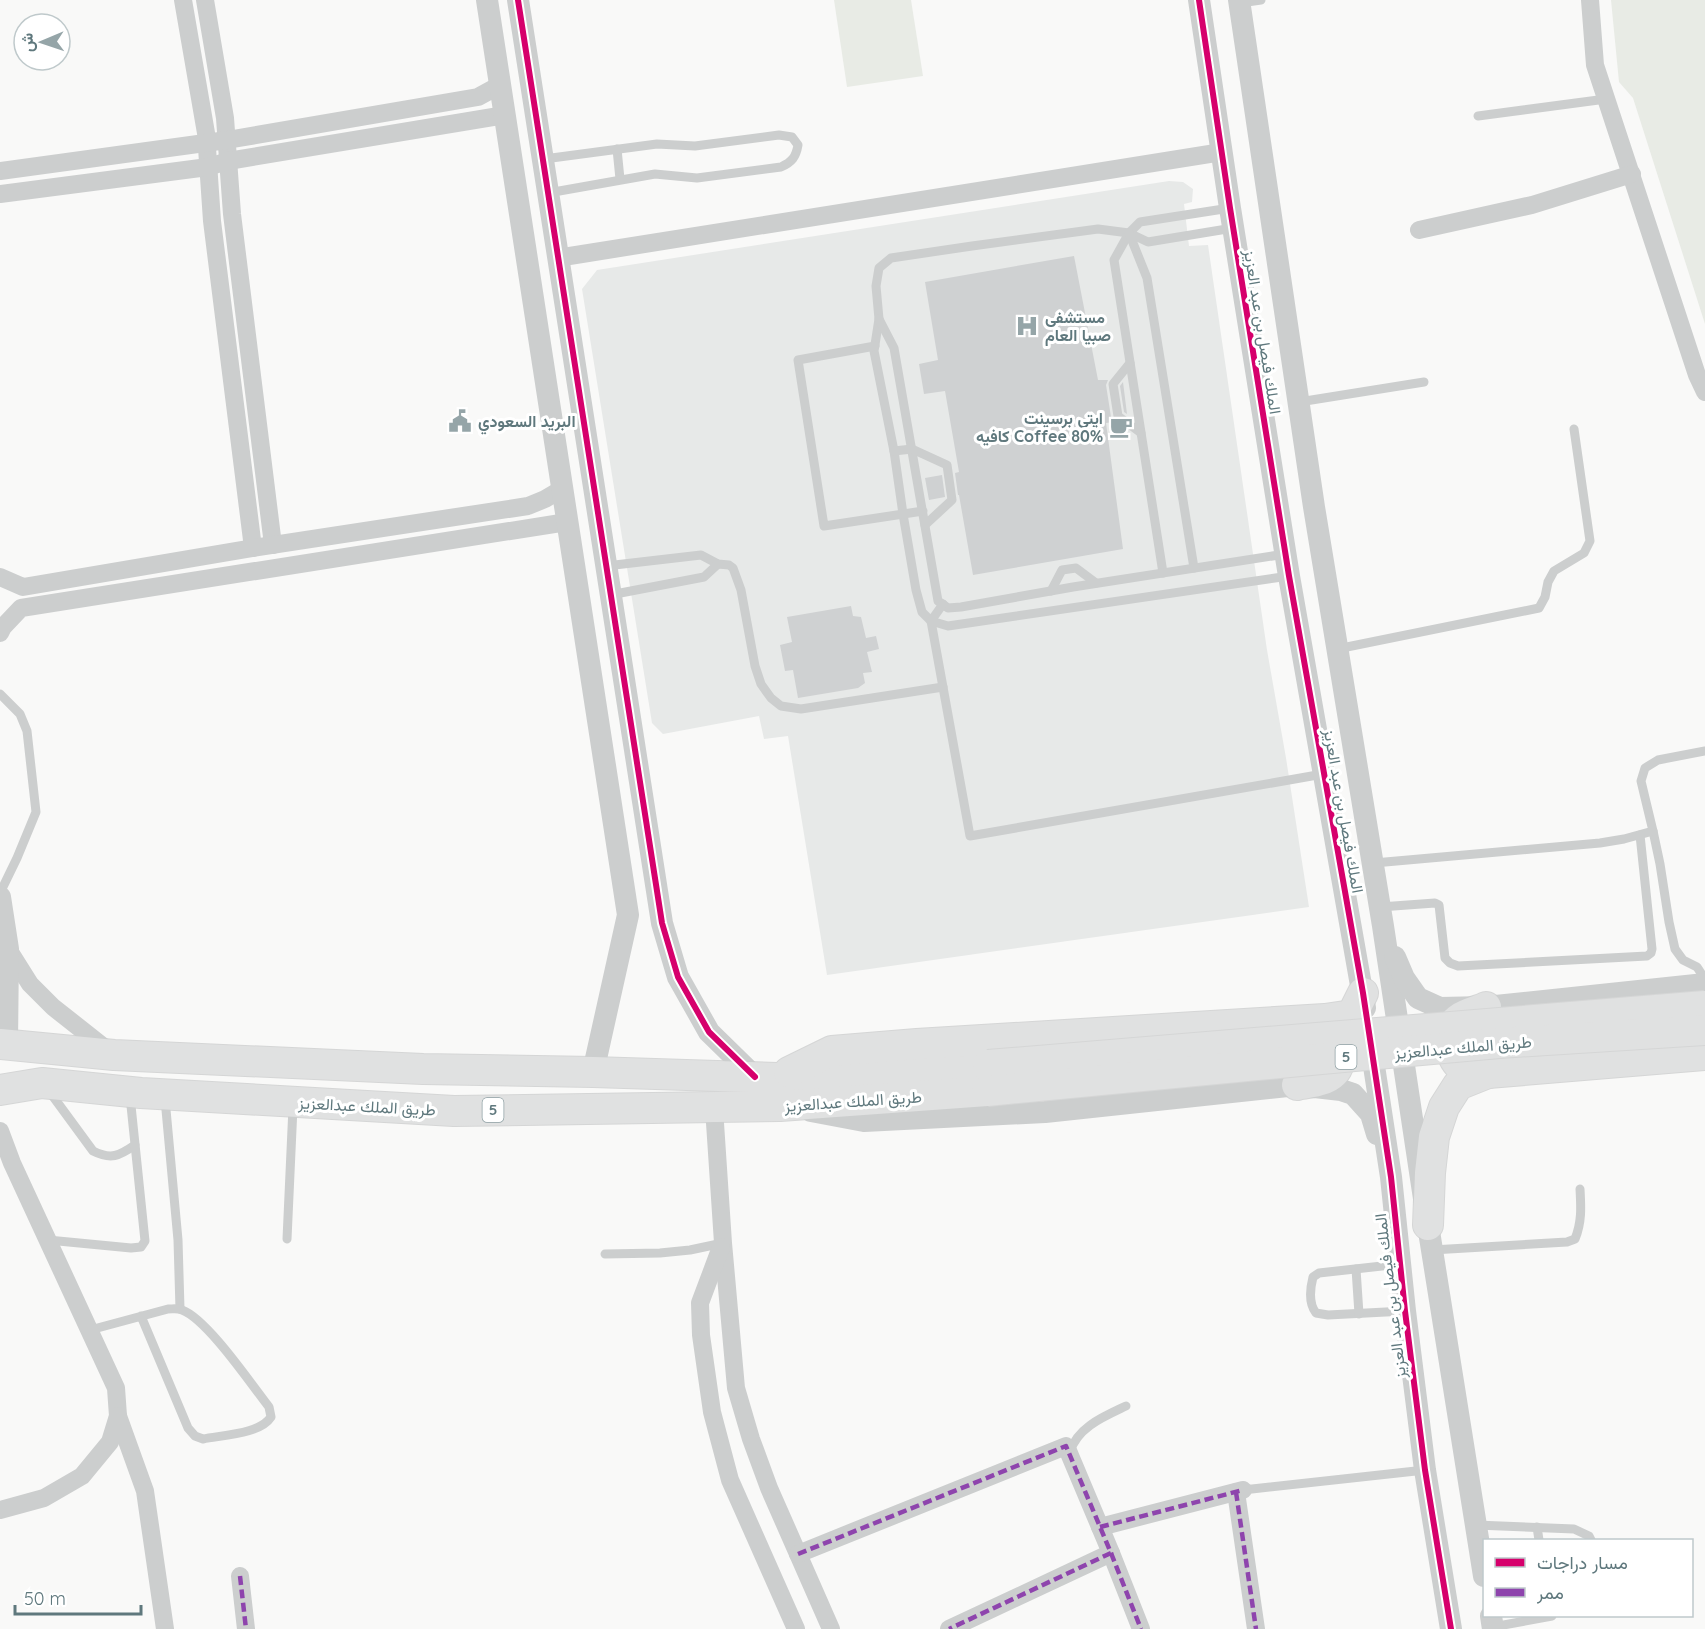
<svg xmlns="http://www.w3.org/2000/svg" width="1705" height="1629" font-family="Quicksand,Vazirmatn,sans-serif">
<rect width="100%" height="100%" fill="#f9f9f8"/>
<path fill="#e7e9e8" d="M1169,181L1183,182L1193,189L1192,202L1184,204L1189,246L1208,245L1267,650L1286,758L1309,907L827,975L788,736L764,739L759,716L663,734L652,723L582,289L597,270Z"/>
<g fill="#e8ebe5">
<path d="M834,0H911L923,76L847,87Z"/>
<path d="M1611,0H1705V324L1633,98L1619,82Z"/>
</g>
<g fill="#cfd1d2">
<path d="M1074,256L1098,380H1108L1106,385L1111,417L1114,422L1106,423L1123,549L973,575L959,495H958L955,473L959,472L945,391L924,394L919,364L938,360L925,282Z"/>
<path d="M1123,382L1127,414L1124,412L1120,386Z"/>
<path d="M942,475L945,497L929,500L925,478Z"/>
<path d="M851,606L853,616L861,617L866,638L876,636L879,649L867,652L872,672L863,673L865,683L858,688L798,698L793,670L785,671L780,645L792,642L787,617Z"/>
</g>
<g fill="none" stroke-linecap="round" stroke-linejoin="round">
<g stroke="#d5d6d6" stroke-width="32">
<g id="trunk">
<path d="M1486,1007C1478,1011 1467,1013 1460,1018C1444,1028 1448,1056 1461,1067C1469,1073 1479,1072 1488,1073"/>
<path d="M0,1044L114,1055L423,1069L593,1072L777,1078L988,1065"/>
<path d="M789,1072L832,1051L917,1044L1325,1019L1352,1015L1363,993"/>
<path d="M1297,1085C1304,1083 1313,1083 1321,1080C1341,1074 1345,1055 1333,1038"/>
<path d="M0,1090L42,1083L141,1093L454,1111L780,1106L987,1091"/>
<path d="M1428,1225L1430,1173L1434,1137L1444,1107L1458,1085L1488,1073L1705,1055"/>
</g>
</g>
<g stroke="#cccece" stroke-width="9">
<path d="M1240,3L1261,0"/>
<path d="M1478,116L1606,99"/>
<path d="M617,149L620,179"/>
<path d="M544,159L657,144L695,146L779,135L792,137L798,145C796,157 792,162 781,167L697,178L655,174L548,193"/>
<path d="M1230,208L1140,222L1129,233L1148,242L1233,228"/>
<path d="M1129,233L1098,229L972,246L891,258L879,268L876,286L879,319L874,351L894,451L903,514L916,590L922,612L931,621L948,626L1289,576"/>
<path d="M1129,233L1114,260L1163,573"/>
<path d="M1129,233L1147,278L1194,568"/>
<path d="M879,319L894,348L938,601L948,608L961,607L1073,587L1285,554"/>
<path d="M875,346L798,360L824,526L923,511"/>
<path d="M1130,363L1113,384L1118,416L1141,433"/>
<path d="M1299,402L1424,382"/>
<path d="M894,451L912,449L947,465L952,500L925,525"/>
<path d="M606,566L701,555L718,564L729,565L733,568L741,590L755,666L761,684L771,698L781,706L801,709L943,687"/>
<path d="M1051,591L1062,570L1076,568L1096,583"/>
<path d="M610,595L704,577L718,564"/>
<path d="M943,604L931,621L970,836L1323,774"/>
<path d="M1337,649L1539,608L1545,597L1548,582L1554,571L1584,553L1590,541L1574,429"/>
<path d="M0,694L20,714L27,731L36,812L17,858L0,893"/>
<path d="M1653,831L1660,864L1669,922L1675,949L1683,960L1697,967L1705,979"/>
<path d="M1374,863L1600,843L1624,839L1653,831L1641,781L1645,768L1658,760L1705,751"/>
<path d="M1380,907L1435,903L1439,905L1445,958L1450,963L1458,966L1647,956L1651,953L1652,949L1640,835"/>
<path d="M49,1091L93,1151C111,1160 119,1156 135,1145"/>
<path d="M165,1099L178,1240L180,1309"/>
<path d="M287,1239L293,1107"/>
<path d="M48,1240L131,1248L141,1247L145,1241L130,1096"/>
<path d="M1432,1250L1567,1242L1575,1239C1582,1222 1581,1207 1580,1189"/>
<path d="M605,1254L660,1253L690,1250L723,1243"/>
<path d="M1400,1264L1319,1273L1313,1277C1310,1289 1308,1303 1316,1313L1328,1315L1405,1311"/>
<path d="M1356,1269L1359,1314"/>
<path d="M90,1330L168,1309C173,1309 178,1308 182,1310C207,1319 251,1384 269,1407L271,1417C260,1434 223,1435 203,1439L195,1436L188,1428L141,1316"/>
<path d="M1070,1452C1077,1427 1105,1416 1126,1406"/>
<path d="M1243,1490L1425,1470"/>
<path d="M1476,1525L1574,1529L1589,1536L1591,1540"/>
<path d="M1537,1527L1539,1540"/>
<path d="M1493,1627L1552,1616"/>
</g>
<g stroke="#cccece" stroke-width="18">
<path d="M183,0L206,133L212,221L253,548"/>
<path d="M205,0L225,118L232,214L273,545"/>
<path d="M1590,0L1595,65L1697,375L1705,392"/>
<path d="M0,171L227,140L478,97L500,85"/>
<path d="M0,194L208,167L228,161L505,115"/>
<path d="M1419,230L1532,205L1632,174"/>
<path d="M557,258L1222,152"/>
<path d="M0,577L23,587L253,548L528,506L545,499L562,489"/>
<path d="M0,633L3,627L21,608L567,522"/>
<path d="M8,949L30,984L53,1007L110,1052"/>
<path d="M714,1108L723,1243L736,1388L751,1439L769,1488L831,1629"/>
<path d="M0,1131L12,1163L116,1388L118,1416L110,1442L82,1476L44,1498L0,1510"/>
<path d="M721,1247L700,1303L701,1335L712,1412L730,1480L796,1629"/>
<path d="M118,1416L145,1491L165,1629"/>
<path d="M1236,1492L1256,1629"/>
<path d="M1100,1527L1243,1490"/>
<path d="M1111,1553L1141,1629"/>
<path d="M798,1554L1066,1446L1111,1553L949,1629"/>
<path d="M240,1576L246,1629"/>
</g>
<g stroke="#cccece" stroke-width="22">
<path d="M487,0L628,915L593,1072"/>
<path d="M518,0L662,923L678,977L709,1032L755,1077"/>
<path d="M1199,0L1230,208L1289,576L1365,1008"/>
<path d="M1239,0L1314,507L1383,926L1428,1225L1484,1576"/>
<path d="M0,897L8,949L7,1045"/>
<path d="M1395,957L1404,978L1418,998L1440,1008L1486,1007L1705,984"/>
<path d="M1370,1040L1391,1177L1405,1311L1425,1470L1451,1629"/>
<path d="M811,1111L864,1121L1045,1112L1297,1085L1341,1090L1353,1094L1371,1114L1377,1134"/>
<path d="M1491,1616L1493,1629"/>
</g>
<use href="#trunk" stroke="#e0e1e1" stroke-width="30"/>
<g stroke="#d5d6d6" stroke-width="32" stroke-linecap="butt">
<g id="trunk-bridge">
<path d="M988,1065L1705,1006"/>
<path d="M987,1091L1321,1059L1499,1043L1705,1030"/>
</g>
</g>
<use href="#trunk-bridge" stroke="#e0e1e1" stroke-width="30"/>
<g stroke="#8e44ad" stroke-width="4.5" stroke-dasharray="9 4.5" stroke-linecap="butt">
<path d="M1236,1492L1256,1629"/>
<path d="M1100,1527L1243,1490"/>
<path d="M1111,1553L1141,1629"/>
<path d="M798,1554L1066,1446L1111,1553L949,1629"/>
<path d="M240,1576L246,1629"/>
</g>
<g stroke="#fff" stroke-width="10">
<g id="cycleway">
<path d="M518,0L662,923L678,977L709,1032L755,1077"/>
<path d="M1199,0L1230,208L1289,576L1363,993L1391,1177L1405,1311L1425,1470L1451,1629"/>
</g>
</g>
<use href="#cycleway" stroke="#d6006c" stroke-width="6"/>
</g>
<defs>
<g id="hospital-bare" transform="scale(1.8)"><path d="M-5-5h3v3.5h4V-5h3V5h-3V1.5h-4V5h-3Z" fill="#95a5a8" stroke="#fff" stroke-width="2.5" paint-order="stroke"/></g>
<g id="civic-bare" transform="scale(1.8)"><path d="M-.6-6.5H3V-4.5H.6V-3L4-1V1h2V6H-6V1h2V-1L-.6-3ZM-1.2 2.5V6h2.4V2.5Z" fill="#95a5a8" stroke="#fff" stroke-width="2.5" paint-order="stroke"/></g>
<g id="cafe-bare" transform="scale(1.8)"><path d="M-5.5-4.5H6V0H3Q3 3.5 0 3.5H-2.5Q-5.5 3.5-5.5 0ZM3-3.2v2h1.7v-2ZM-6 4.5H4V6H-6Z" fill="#95a5a8" stroke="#fff" stroke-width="2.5" paint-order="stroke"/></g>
</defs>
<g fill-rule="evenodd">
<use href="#hospital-bare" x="1027" y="326"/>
<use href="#civic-bare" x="460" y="421"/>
<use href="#cafe-bare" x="1121" y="427"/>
</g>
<g text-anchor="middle" stroke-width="6" stroke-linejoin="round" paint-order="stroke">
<g fill="#fff" stroke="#8fa0a4" stroke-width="1.5">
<rect x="1335.5" y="1045" width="21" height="24" rx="4.5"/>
<rect x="482.5" y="1098" width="21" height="24" rx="4.5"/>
</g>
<g font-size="15" font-weight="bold" fill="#5f787d">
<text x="1346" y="1062">5</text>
<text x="493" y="1115">5</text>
</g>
<g font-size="16" font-weight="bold" fill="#5f787d" stroke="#fff" text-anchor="start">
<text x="1045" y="323">مستشفى<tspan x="1045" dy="18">صبيا العام</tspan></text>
<text x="1103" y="424" text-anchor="end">ايتي برسينت<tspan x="1103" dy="18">كافيه Coffee 80%</tspan></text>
<text x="478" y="427">البريد السعودي</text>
</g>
<g font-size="16" fill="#5f787d" stroke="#fff">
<text transform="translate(1263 332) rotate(81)" y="6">الملك فيصل بن عبد العزيز</text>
<text transform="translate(1344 811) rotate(80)" y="6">الملك فيصل بن عبد العزيز</text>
<text transform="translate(1463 1047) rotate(-5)" y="6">طريق الملك عبدالعزيز</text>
<text transform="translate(853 1101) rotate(-4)" y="6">طريق الملك عبدالعزيز</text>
<text transform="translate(367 1106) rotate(3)" y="6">طريق الملك عبدالعزيز</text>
<text transform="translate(1390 1296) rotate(-97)" y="6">الملك فيصل بن عبد العزيز</text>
</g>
</g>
<rect x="1483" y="1539" width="210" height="78" fill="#ffffff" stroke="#bfc9cb" stroke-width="1.5"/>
<rect x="1495" y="1558" width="30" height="9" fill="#d6006c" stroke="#bfc9cb" stroke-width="1.5"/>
<text x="1537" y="1569" font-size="18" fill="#5f787d">مسار دراجات</text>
<rect x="1495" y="1588" width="30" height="9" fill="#8e44ad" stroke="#bfc9cb" stroke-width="1.5"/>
<text x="1537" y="1599" font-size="18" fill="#5f787d">ممر</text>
<g transform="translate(42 42) rotate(268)"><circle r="28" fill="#ffffff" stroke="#bfc9cb" stroke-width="1.5"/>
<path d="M0-4.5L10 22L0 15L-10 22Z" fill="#95a5a8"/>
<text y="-9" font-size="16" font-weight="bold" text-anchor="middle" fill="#5f787d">ش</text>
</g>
<path d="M15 1605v9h126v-9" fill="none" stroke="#5f787d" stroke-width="3"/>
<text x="24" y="1605" font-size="18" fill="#5f787d" stroke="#ffffff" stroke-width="4.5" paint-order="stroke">50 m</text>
</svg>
